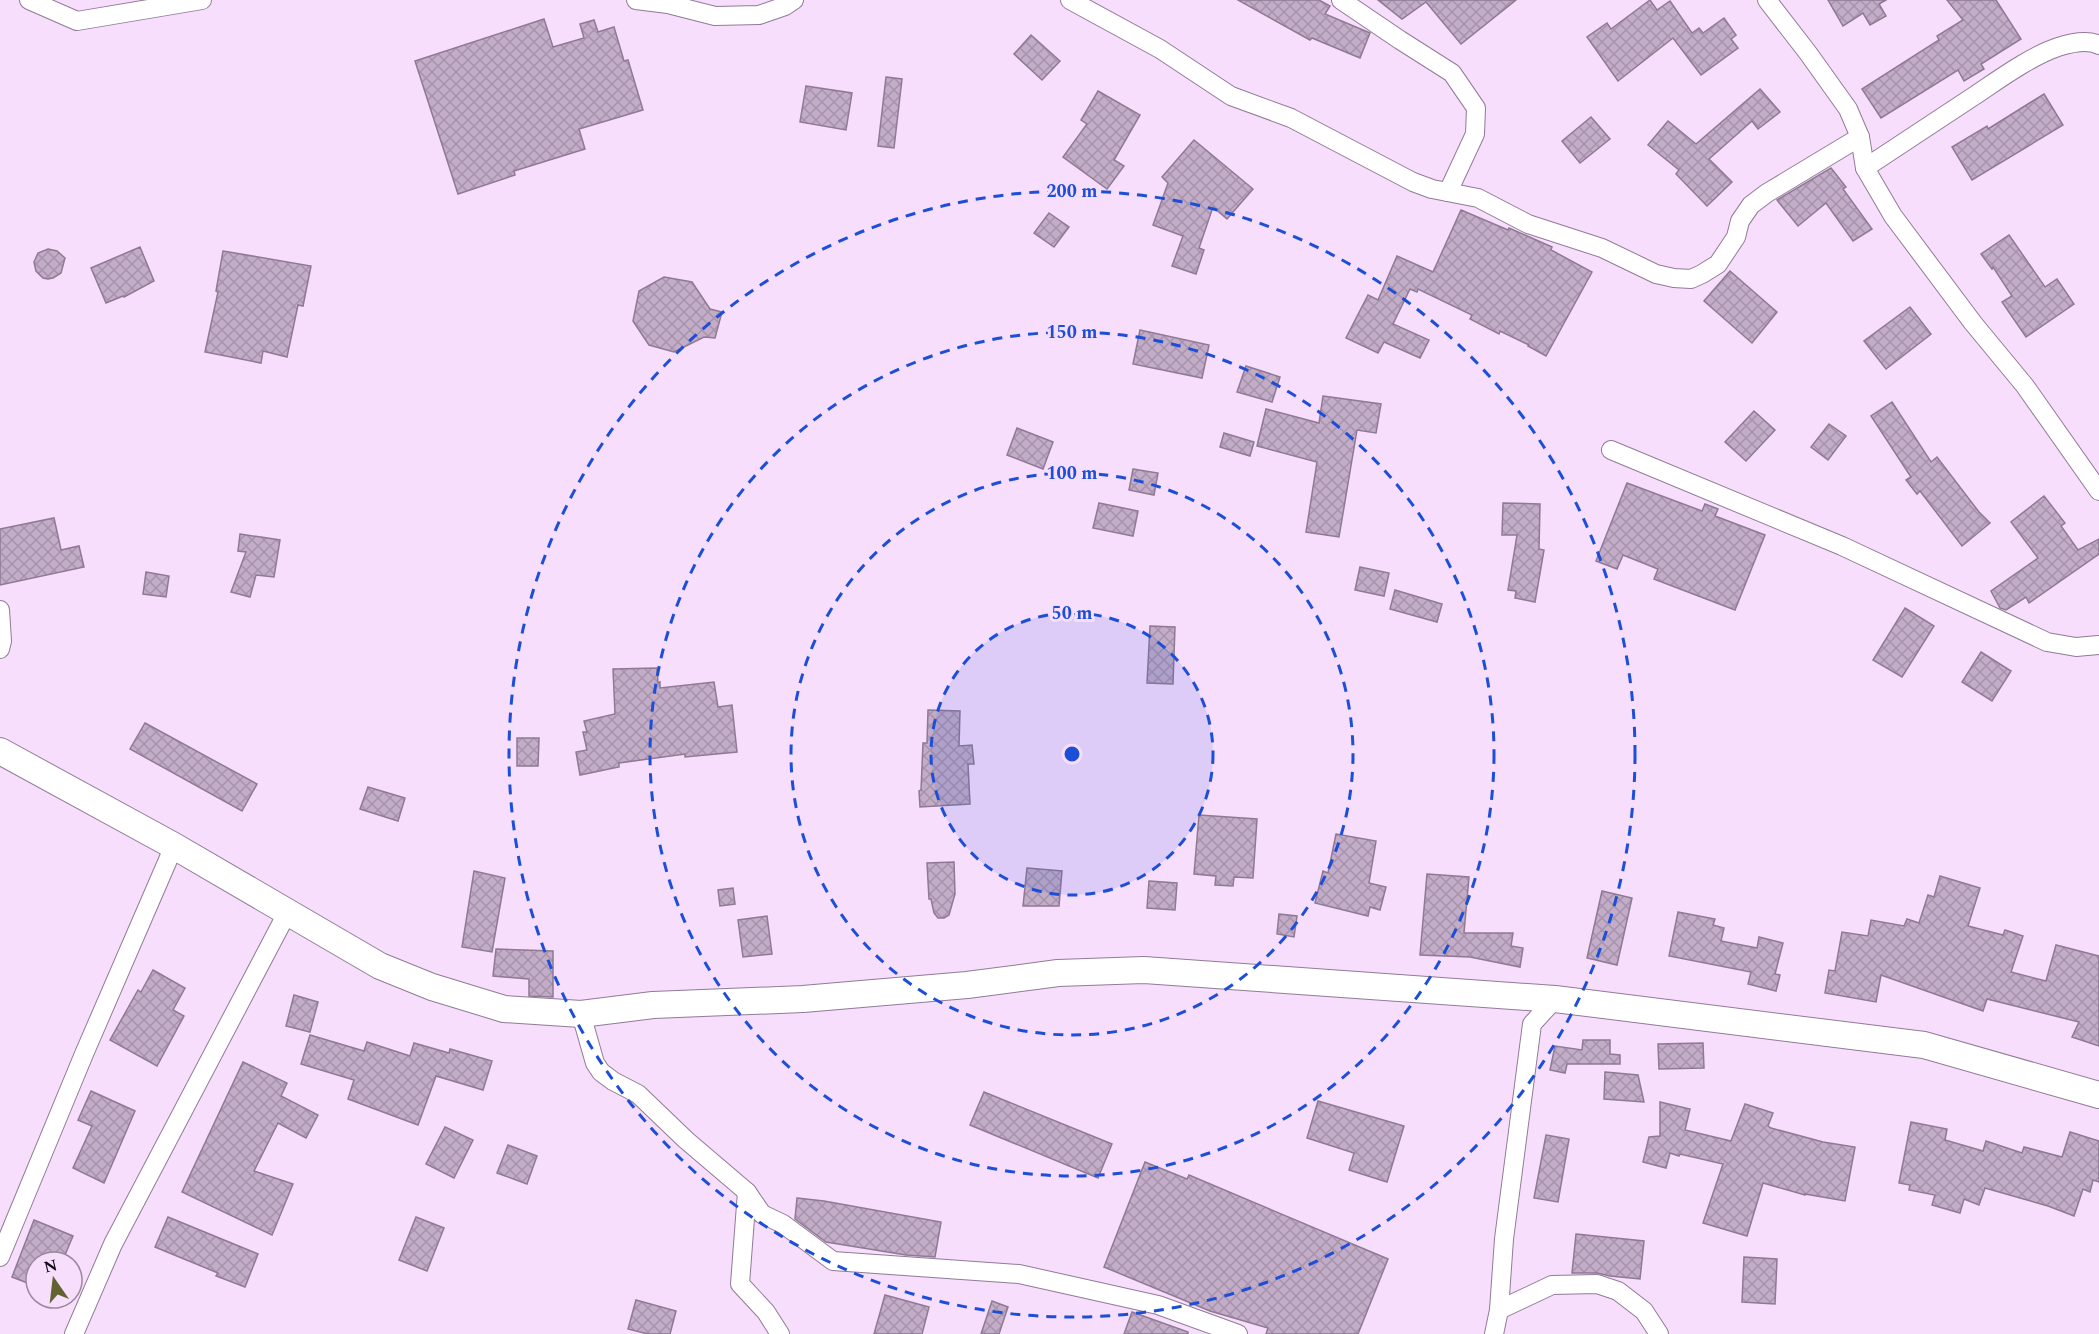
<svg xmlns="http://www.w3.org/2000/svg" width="2099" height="1334" font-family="Spectral,serif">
<defs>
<pattern id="building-cross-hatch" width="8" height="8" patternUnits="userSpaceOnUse" patternTransform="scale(1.5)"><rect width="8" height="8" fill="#c3acc8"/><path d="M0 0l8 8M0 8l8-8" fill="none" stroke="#a693ab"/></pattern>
</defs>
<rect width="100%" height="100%" fill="#f6defc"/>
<g fill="url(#building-cross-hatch)" stroke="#8f7994" stroke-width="1.5">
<path d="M1238,0H1319L1330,6L1325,14L1370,33L1360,58L1312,38L1310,40Z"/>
<path d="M1378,0H1516L1461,44L1426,2L1402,19Z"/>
<path d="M1650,0L1657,10L1670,1L1692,33L1699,28L1703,33L1724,18L1736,35L1731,39L1738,48L1701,75L1673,38L1618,81L1587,37L1607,23L1611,29Z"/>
<path d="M1828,0H1886L1879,4L1886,16L1870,25L1863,13L1843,26Z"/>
<path d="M1947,0H1996L2021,39L1981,64L1984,69L1964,81L1958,70L1881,118L1862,89L1939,40L1937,36L1963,20Z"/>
<path d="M544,19L553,47L584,38L580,24L594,20L598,32L614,27L624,61L628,60L643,110L579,129L585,149L514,171L515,175L458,194L415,61Z"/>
<path d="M1031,35L1060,61L1042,80L1014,54Z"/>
<path d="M886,77L902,79L894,148L878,146Z"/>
<path d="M806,86L852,93L846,130L800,122Z"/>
<path d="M1760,89L1780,112L1758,129L1752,121L1709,159L1732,182L1707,206L1676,174L1679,170L1648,145L1668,121L1696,144Z"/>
<path d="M1098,91L1140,115L1114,160L1124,166L1107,189L1063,157L1087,124L1081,120Z"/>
<path d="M2044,94L2063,125L1972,180L1952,147L1987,126L1988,129Z"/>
<path d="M1591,117L1610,139L1580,163L1562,141Z"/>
<path d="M1194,140L1253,189L1227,219L1213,207L1199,248L1204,250L1196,274L1172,266L1183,236L1153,225L1168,183L1162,177Z"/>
<path d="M1831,168L1846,187L1843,189L1872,229L1853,241L1826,203L1798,226L1777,200Z"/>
<path d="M1461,210L1508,230L1509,228L1552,247L1551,250L1592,272L1546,356L1528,346L1529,345L1500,331L1499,334L1470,319L1472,315L1418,289L1417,292L1410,289L1393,324L1429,340L1420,358L1384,342L1378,353L1346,338L1368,295L1378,300L1397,256L1433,272Z"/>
<path d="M1049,213L1069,227L1054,247L1034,233Z"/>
<path d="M2009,235L2045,287L2057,279L2074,304L2026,337L2002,302L2012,296L1993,267L1992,269L1981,254Z"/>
<path d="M140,247L154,281L124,297L123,296L106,303L91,268Z"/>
<path d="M48,249L57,251L65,258L61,273L53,278L48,279L43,278L36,271L34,262L38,253Z"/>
<path d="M223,251L311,266L303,306L298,305L287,357L263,351L261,363L205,352L218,292L216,291Z"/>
<path d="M1730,271L1777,312L1752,343L1704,301Z"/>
<path d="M664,277L692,282L710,309L722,312L715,338L704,337L674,352L649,345L633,321L639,291Z"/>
<path d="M1910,307L1931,334L1886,369L1864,341Z"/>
<path d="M1140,330L1209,345L1202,378L1133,364Z"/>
<path d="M1246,366L1280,377L1272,402L1237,392Z"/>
<path d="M1323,396L1381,404L1376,433L1357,430L1339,537L1306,532L1317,462L1257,446L1266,409L1319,423Z"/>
<path d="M1892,402L1931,462L1937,457L1979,512L1990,523L1962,546L1920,491L1917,494L1906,480L1911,477L1871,416Z"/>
<path d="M1754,411L1775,430L1746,461L1725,442Z"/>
<path d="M1829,424L1846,436L1828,460L1811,447Z"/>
<path d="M1017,428L1053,442L1043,469L1007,455Z"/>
<path d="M1224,433L1254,442L1250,456L1220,447Z"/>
<path d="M1133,469L1158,473L1154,495L1129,490Z"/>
<path d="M1627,483L1702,511L1705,504L1718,509L1715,516L1765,535L1735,610L1654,579L1658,569L1623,555L1617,569L1596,561Z"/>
<path d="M2044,496L2065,523L2061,526L2078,550L2099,539V554L2029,603L2026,597L2006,610L2000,608L1991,591L2038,558L2011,522Z"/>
<path d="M1099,503L1138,511L1133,536L1093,528Z"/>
<path d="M1503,503L1540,504L1539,549L1544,550L1535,602L1515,598L1516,591L1508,590L1517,535H1502Z"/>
<path d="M54,518L61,550L79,546L84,567L0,585V529Z"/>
<path d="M240,534L280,540L274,577L256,575L250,597L231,592L246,552L238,551Z"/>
<path d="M1360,567L1389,573L1384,596L1355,590Z"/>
<path d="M146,572L169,576L166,597L143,594Z"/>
<path d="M1395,590L1442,604L1437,622L1390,609Z"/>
<path d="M1905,608L1934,626L1902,677L1873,660Z"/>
<path d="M1150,626L1175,627L1173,684L1147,683Z"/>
<path d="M1981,652L2011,671L1992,701L1962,682Z"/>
<path d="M657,668L658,683L660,682V688L714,682L718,707L732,705L737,752L685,757V754L619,763V767L580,775L576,752L587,750L583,732H587L584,721L615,714L613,669Z"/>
<path d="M928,710L960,711L959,746L972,745L974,764H968L970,804L920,807L919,791L921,790L923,743H927Z"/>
<path d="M145,723L257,784L242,811L130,749Z"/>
<path d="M517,738H539L538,766H517Z"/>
<path d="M368,787L405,798L398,821L360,809Z"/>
<path d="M1199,815L1257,819L1253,878L1234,877L1233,886L1215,885L1216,876L1194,874Z"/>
<path d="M1336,834L1376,841L1369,883L1386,887L1380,910L1370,907L1368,916L1315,903L1323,871L1328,873Z"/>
<path d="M954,862L955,894L949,915L944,918H938L934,913L931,899H929L927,863Z"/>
<path d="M1027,868L1062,871L1059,906H1023Z"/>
<path d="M474,871L505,878L492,952L462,947Z"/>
<path d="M1427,874L1469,877L1464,933H1513L1511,946L1523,948L1520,967L1470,957L1420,955Z"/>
<path d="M1940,876L1980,888L1968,926L2003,935L2005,930L2023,936L2011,972L2046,981L2056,945L2099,956V1046L2072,1037L2079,1022L1987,999L1983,1011L1881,975L1876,1002L1825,993L1829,970L1835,971L1842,932L1868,936L1871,920L1904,926L1907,919L1919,923L1928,895L1934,897Z"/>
<path d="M1149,881L1177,883L1175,910L1147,908Z"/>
<path d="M733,888L735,904L720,906L718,890Z"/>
<path d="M1602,891L1632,898L1617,965L1587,958Z"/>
<path d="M1678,912L1715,919L1713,925L1724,928L1721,941L1757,948L1759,937L1783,943L1775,974L1780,975L1776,991L1748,984L1751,972L1669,956Z"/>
<path d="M1279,914L1297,916L1294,937L1277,934Z"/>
<path d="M767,916L772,954L743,957L738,920Z"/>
<path d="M496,949L553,951V997L529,996V979L493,976Z"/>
<path d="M153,970L185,988L173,1010L184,1016L157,1066L110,1040L138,990L141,992Z"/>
<path d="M294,995L318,1002L310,1032L286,1026Z"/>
<path d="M310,1035L364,1051L367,1042L410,1056L414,1043L449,1053L450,1049L492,1061L483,1090L436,1076L418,1125L348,1099L354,1080L301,1064Z"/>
<path d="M1583,1040H1610V1054L1620,1055V1064H1567L1565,1073L1550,1070L1555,1046L1582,1050Z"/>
<path d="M1703,1043L1704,1068L1659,1069L1658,1044Z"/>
<path d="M243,1062L287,1083L281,1096L318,1115L306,1138L278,1123L254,1171L293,1184L272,1235L182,1192Z"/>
<path d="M1605,1072L1638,1075L1644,1102L1604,1099Z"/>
<path d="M91,1091L135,1111L104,1183L73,1168L92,1126L78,1120Z"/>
<path d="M984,1092L1112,1144L1098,1178L970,1125Z"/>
<path d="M1318,1101L1404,1126L1387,1182L1349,1170L1354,1153L1307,1138Z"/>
<path d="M1660,1102L1690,1109L1685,1130L1731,1141L1745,1104L1773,1113L1768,1126L1771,1128L1823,1142L1855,1147L1845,1201L1805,1194V1195L1763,1183L1747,1236L1703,1223L1723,1164L1680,1154L1679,1156L1670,1153L1666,1168L1643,1162L1649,1137L1660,1136Z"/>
<path d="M1911,1122L1947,1129L1945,1140L1983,1151L1986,1141L2022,1153L2024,1147L2062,1157L2070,1132L2099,1141V1182L2093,1180L2090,1192L2083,1189L2074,1216L2048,1206L1985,1188L1979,1205L1964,1199L1960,1213L1932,1205L1935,1195L1909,1190L1910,1185L1899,1183Z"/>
<path d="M445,1127L473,1140L454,1178L426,1164Z"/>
<path d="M1546,1135L1569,1139L1558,1202L1534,1198Z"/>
<path d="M508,1145L537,1156L527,1184L497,1173Z"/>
<path d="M1145,1162L1187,1179L1189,1175L1388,1259L1358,1334H1266L1268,1328L1210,1311L1104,1267Z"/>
<path d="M797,1198L824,1201L941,1222L935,1257L906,1255L826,1242L795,1219Z"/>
<path d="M168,1217L258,1254L245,1287L216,1276L218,1273L155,1247Z"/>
<path d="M416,1217L444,1228L427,1271L399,1260Z"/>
<path d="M34,1220L73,1236L62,1262H36V1269L30,1284L12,1277Z"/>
<path d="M1576,1234L1644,1241L1640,1279L1610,1276L1597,1273H1572Z"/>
<path d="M1744,1257L1777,1259L1775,1304L1742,1302Z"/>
<path d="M885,1295L929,1307L922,1334H874Z"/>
<path d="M636,1300L676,1311L670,1334H648L628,1329Z"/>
<path d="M992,1301L1008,1307L999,1334H981Z"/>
<path d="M1132,1312L1188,1332V1334H1124Z"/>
</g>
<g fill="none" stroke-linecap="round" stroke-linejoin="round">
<g stroke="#917b96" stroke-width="20">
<g id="street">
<path d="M29,0L77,21L202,0"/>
<path d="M636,0L668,4L715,16L759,15L785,6L794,0"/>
<path d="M1070,0L1160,49L1231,96L1291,118L1413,182L1432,189L1478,198L1528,224L1602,248L1656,274L1674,278L1691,279L1702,274L1718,264L1736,237L1740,221L1751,205L1767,193L1860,137"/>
<path d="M1341,0L1400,40L1452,73L1476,108L1475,134L1448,192"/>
<path d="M1767,0L1808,53L1848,109L1860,137L1865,168L1893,216L1973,323L2025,386L2099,491"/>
<path d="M1865,168C1901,144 1938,120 1974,96C1998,80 2031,56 2058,47C2071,43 2087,39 2099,45"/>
<path d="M1611,450L1842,546L2047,642L2076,647L2099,645"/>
<path d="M0,610L2,641L0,649"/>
<path d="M581,1014L595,1063L601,1072L613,1081L638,1094L686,1140L747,1192L762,1214L783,1224L833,1261L1019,1274L1158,1305L1238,1334"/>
<path d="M747,1192L740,1284L766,1312L780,1334"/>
<path d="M0,1257L84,1054L174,846"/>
<path d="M1499,1310L1552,1285L1597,1284L1618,1291L1644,1311L1659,1334"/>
<path d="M74,1334L113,1244L287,913"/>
<path d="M1494,1334L1499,1310L1504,1239L1532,1024L1555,999"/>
</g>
</g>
<g stroke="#917b96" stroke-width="28">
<path id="secondary" d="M0,751L174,846L380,966L432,987L504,1009L581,1014L653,1005L803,999L967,985L1058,973L1144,970L1555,999L1924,1045L2099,1095"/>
</g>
<use href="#street" stroke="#fff" stroke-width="18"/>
<use href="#secondary" stroke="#fff" stroke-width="26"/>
</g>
<circle cx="1072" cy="754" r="141" fill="#1d4ed8" fill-opacity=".12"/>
<g fill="none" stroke="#1d4ed8" stroke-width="3" stroke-dasharray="10 8">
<circle cx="1072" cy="754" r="141"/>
<circle cx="1072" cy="754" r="281"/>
<circle cx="1072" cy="754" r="422"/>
<circle cx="1072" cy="754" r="563"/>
</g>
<circle cx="1072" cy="754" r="9" fill="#1d4ed8" stroke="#f6defc" stroke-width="3"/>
<g font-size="18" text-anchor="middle" font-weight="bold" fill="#1d4ed8" stroke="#f6defc" stroke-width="6" stroke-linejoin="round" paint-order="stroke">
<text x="1072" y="197">200 m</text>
<text x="1072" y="338">150 m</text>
<text x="1072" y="479">100 m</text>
<text x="1072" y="619">50 m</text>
</g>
<g transform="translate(54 1280) rotate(346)"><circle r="28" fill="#f6defc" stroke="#9a899f" stroke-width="1.5"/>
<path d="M0-4.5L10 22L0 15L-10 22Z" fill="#626330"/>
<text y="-9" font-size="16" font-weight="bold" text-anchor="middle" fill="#110a13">N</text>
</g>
</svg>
